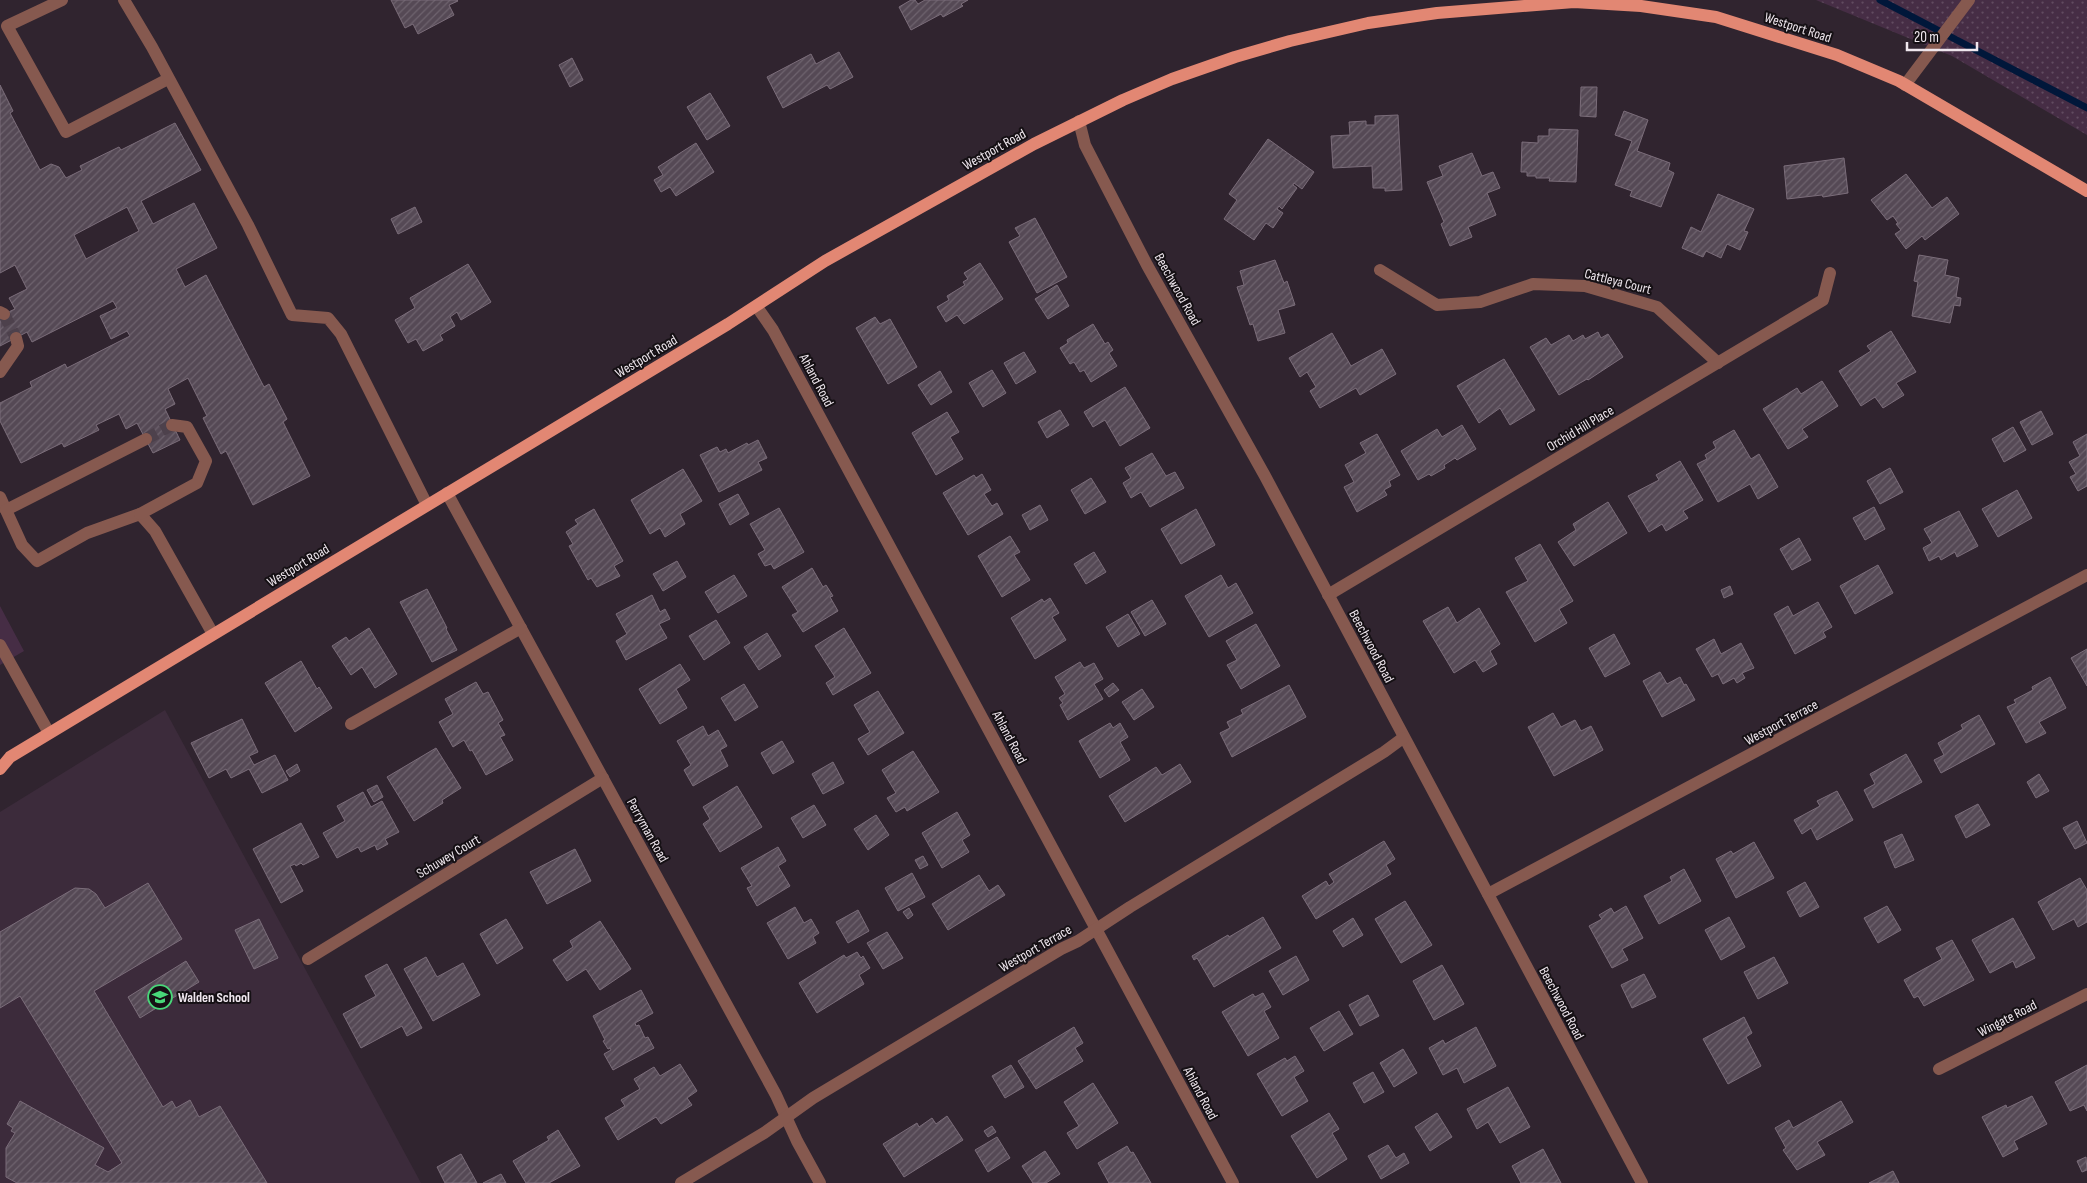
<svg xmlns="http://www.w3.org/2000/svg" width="2087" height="1183" font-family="'Sofia Sans Condensed',sans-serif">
<defs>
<pattern id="grass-dots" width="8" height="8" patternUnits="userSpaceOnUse" patternTransform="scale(1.25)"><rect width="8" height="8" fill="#462d45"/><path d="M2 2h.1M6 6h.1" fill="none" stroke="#614b60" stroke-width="1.8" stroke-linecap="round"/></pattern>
<pattern id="building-hatch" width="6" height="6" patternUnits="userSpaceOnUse" patternTransform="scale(1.25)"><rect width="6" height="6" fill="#554955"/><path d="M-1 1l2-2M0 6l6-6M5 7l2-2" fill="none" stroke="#6e636e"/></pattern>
</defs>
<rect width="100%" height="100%" fill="#30242f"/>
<path fill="#3c2b3b" d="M165,710L421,1183H0V812Z"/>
<path fill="url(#grass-dots)" d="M1816,0H2087V135L1952,56Z"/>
<path fill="#462d45" d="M0,606L24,651L0,665Z"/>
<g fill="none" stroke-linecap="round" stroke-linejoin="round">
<path stroke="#00173a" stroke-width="7" d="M1880,0L2087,108"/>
</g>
<g fill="url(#building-hatch)" stroke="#7b6d7a" fill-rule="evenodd">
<path d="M391,0H457L458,1L449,5L454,15L418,34L413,24L405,28Z"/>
<path d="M911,0H915L918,4L925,0H968L961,4L963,6L943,17L941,14L911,30L899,7Z"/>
<path d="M839,52L853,77L830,89L827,85L783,108L767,77L811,54L816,64Z"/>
<path d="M572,58L583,80L570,87L559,65Z"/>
<path d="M0,85L13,111L10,113L40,170L51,164L59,167L66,178L82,170L80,166L119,147L121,150L175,123L201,170L141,201L153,224L194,203L217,248L176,269L185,287L206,275L264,387L269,384L287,419L283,422L310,476L253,505L226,451L221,454L203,418L207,416L188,378L168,389L175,404L165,409L180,440L153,453L137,423L126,429L119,414L96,425L99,430L64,447L62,443L21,463L0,421V403L32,387L30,382L65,364L67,368L130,336L127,331L111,339L100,316L117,308L113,301L32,342L27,332L0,346V316L15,309L9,298L27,289L15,265L0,273ZM127,207L139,231L86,259L74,235Z"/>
<path d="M1581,87H1597L1596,117L1580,116Z"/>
<path d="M710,93L730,126L707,140L687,107Z"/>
<path d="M1624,111L1648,120L1637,151L1670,163L1668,170L1674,173L1661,207L1630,196L1632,191L1615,185L1632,141L1615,135Z"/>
<path d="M1398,115L1402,190L1385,191V188H1373L1372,166L1333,168L1331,136L1350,135L1349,122L1366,121V125H1375V116Z"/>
<path d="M1549,129L1578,130L1576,182L1549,181L1550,178H1536V176H1527V172H1521L1522,142L1538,143V136H1549Z"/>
<path d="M1268,139L1314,172L1302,189L1294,183L1293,185L1297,188L1282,209L1279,206L1277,209L1283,213L1273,228L1266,223L1254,240L1224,219L1237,200L1229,194Z"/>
<path d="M696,143L714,172L676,196L670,187L661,192L654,180L663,175L658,167Z"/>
<path d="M1472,153L1482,176L1493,172L1500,188L1487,193L1496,215L1468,227L1472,237L1450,246L1441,224L1444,222L1427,182L1443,176L1439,166Z"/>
<path d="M1844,158L1848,193L1823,197L1822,195L1787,199L1784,166Z"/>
<path d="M1906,174L1932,208L1947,197L1959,214L1925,240L1922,236L1906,249L1895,234L1901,230L1896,224L1898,223L1893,216L1887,220L1871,200Z"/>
<path d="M1718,194L1754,209L1744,231L1748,232L1740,250L1727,244L1721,258L1706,251L1703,257L1682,248L1691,227L1701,232Z"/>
<path d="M415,207L422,222L398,234L391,219Z"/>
<path d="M1035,218L1067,277L1037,293L1009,242L1020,236L1015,228Z"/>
<path d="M1919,255L1948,260L1945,275L1959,278L1956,297L1961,298L1960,306L1954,305L1950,323L1912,316L1918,282L1914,281Z"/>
<path d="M1275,260L1284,283L1287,281L1295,305L1278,310L1285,333L1258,341L1253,324L1250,325L1237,287L1244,285L1240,271Z"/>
<path d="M980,263L1003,299L964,324L957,315L946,322L937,307L949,300L947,296L965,285L963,282L968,279L964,273Z"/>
<path d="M468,264L491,302L461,320L457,312L450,317L455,326L440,335L443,340L423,351L416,339L408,343L395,320L415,308L410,298Z"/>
<path d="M1057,285L1069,306L1048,319L1035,299Z"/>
<path d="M875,317L880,324L890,319L917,367L888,384L856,328Z"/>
<path d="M1093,324L1105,344L1108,342L1113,350L1109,353L1117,366L1091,382L1084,370L1080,372L1074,362L1070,364L1060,348L1068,343L1067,340Z"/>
<path d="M1891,331L1916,372L1896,383L1904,395L1883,408L1875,397L1861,406L1839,371L1871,351L1867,346Z"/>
<path d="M1598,332L1601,338L1608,334L1623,357L1588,380L1587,379L1559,395L1530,347L1546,338L1551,345L1569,335L1573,341L1583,335L1585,339Z"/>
<path d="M1332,333L1351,366L1382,349L1396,374L1360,395L1356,388L1320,408L1310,391L1316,387L1307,372L1300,377L1289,358Z"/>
<path d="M1024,352L1036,372L1016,384L1004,363Z"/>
<path d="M1504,359L1535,410L1510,425L1500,408L1479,423L1457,386Z"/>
<path d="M992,370L1006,393L983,407L969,383Z"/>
<path d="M940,371L952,392L931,405L918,385Z"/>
<path d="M1822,381L1838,406L1802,429L1808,437L1788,449L1763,409L1797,388L1801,394Z"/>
<path d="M1125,387L1150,428L1120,446L1105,420L1093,427L1084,412Z"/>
<path d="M1060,410L1069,425L1047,438L1038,422Z"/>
<path d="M2041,411L2053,434L2032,445L2020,422Z"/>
<path d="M947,412L959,432L950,437L963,459L936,475L912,433Z"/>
<path d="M1462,425L1476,449L1457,460L1455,458L1444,465L1445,468L1431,476L1429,474L1418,480L1401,451L1437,429L1442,437Z"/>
<path d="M2013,427L2026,450L2004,462L1992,439Z"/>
<path d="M1734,430L1751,459L1759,454L1778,487L1758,499L1750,484L1718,502L1697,464L1707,459L1705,455L1716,448L1713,442Z"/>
<path d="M1377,434L1400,475L1389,481L1391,486L1384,490L1387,495L1357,512L1344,487L1354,482L1345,465L1366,453L1360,443Z"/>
<path d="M2087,434V486L2078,491L2070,477L2076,474L2069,462L2080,456L2073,442Z"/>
<path d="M758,440L767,458L758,462L762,470L719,492L700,455L717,447L720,452L726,449L728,453L747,443L748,445Z"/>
<path d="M1152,453L1166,476L1175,472L1184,488L1150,507L1141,492L1131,498L1123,483L1131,478L1125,468Z"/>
<path d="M1680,461L1703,500L1683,511L1688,518L1666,531L1662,524L1649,532L1628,496L1659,480L1656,475Z"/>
<path d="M1890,468L1903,492L1880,504L1867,481Z"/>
<path d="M683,469L702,501L680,514L685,524L665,537L660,528L650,534L631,500Z"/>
<path d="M982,474L991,490L984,494L992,506L997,503L1003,514L968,535L943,493L974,475L976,478Z"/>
<path d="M1091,478L1106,502L1085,514L1071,490Z"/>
<path d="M2017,490L2032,518L1998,537L1982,509Z"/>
<path d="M738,494L749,514L730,525L719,504Z"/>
<path d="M1608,502L1627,533L1574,566L1558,542L1576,530L1573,524Z"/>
<path d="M1040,505L1048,520L1030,530L1022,515Z"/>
<path d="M1874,507L1885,529L1865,540L1853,518Z"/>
<path d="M779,508L804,552L774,569L771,564L765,566L758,554L765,550L750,524Z"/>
<path d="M594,509L623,561L614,566L620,576L597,587L591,578L588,580L569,546L573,544L566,532L578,524L575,520Z"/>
<path d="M1196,509L1215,545L1181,564L1161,529Z"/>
<path d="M1959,511L1978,546L1957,557L1955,552L1941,560L1939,556L1929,561L1923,548L1932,543L1924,529Z"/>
<path d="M1010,536L1020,552L1014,555L1030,580L1002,597L978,556Z"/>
<path d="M1799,538L1811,560L1792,570L1780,549Z"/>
<path d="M1540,544L1573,601L1559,609L1567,623L1535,642L1506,592L1528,581L1515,558Z"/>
<path d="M1094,552L1106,572L1086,584L1074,564Z"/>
<path d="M677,561L686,577L663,591L653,574Z"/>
<path d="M1878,565L1893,593L1855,614L1840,586Z"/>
<path d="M812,568L823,587L826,585L833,596L830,597L838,611L803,632L792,615L798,612L782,587Z"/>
<path d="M734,575L747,596L718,613L705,592Z"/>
<path d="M1221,575L1228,588L1236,583L1253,613L1209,637L1185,596Z"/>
<path d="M1730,586L1733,594L1724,598L1721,590Z"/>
<path d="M427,589L447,628L446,629L457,650L432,662L400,602Z"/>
<path d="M652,595L660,612L665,609L670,619L659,624L667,638L626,660L616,641L627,634L616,614Z"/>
<path d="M1050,598L1059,613L1052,617L1066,640L1035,659L1011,618L1042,599L1044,602Z"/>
<path d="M1152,600L1166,624L1145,636L1131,612Z"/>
<path d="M1818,602L1832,627L1823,632L1826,637L1795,654L1774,614L1788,606L1793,616Z"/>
<path d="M1448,607L1457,623L1479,608L1500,644L1490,651L1497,664L1483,672L1475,660L1454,673L1423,621Z"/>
<path d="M1128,614L1140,634L1118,647L1106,627Z"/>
<path d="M716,620L730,643L704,660L689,636Z"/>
<path d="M1256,624L1280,666L1241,689L1227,665L1237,660L1226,641Z"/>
<path d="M369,628L397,674L375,688L362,667L351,675L332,646L346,637L349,641Z"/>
<path d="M844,628L871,673L833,695L826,683L835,677L815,646Z"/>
<path d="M767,633L781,656L759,670L744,647Z"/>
<path d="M1614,634L1630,664L1605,677L1589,648Z"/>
<path d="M1714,639L1721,654L1741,643L1754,668L1742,673L1745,678L1737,683L1734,678L1723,684L1718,674L1712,677L1696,649Z"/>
<path d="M2087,649V686L2071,658Z"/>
<path d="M301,661L317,689L319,687L332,708L295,732L265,683Z"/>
<path d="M1080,662L1084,668L1094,663L1103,679L1094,684L1103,699L1068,720L1060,705L1063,703L1059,698L1065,694L1055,677Z"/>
<path d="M680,664L690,680L676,689L687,708L660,724L639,689Z"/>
<path d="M1660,672L1667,684L1680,677L1684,685L1686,684L1695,700L1662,717L1643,681Z"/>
<path d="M2050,677L2066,708L2039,722L2046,733L2026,743L2007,707L2016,703L2014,700L2033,690L2032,687Z"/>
<path d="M476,682L483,694L488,692L503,720L498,723L505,735L500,737L513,760L486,775L472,750L470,751L464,740L453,747L439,722L453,714L445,699Z"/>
<path d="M1113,683L1119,690L1109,697L1104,690Z"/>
<path d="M744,684L758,707L735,721L721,698Z"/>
<path d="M1289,685L1306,717L1232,757L1220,733L1230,728L1227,722L1243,714L1241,710Z"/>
<path d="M1142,689L1154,707L1134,720L1122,702Z"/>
<path d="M878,691L904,733L868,755L858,739L870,732L854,705Z"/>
<path d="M1553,713L1561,727L1575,720L1581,731L1591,726L1603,750L1554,776L1528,727Z"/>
<path d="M1979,715L1995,744L1941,773L1934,760L1944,755L1938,743L1963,729L1961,725Z"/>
<path d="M242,719L258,752L249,756L254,765L275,755L288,780L262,793L249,769L231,778L226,769L209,778L191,743Z"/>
<path d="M1110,723L1113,728L1120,723L1128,737L1120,742L1130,760L1100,778L1079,741Z"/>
<path d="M703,726L708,736L718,730L727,746L720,750L728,766L693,786L684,770L691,765L677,741Z"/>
<path d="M782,741L794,762L773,774L761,753Z"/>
<path d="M436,748L461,788L442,800L443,803L414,821L387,777Z"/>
<path d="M913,751L939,792L907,811L905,807L896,812L887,798L896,793L882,770Z"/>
<path d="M1906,754L1922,782L1873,808L1864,790L1875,784L1870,774Z"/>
<path d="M833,762L844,783L823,794L812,774Z"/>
<path d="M297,764L300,771L290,777L286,771Z"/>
<path d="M1180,764L1191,782L1125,822L1109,796L1156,767L1162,775Z"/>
<path d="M2039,774L2049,791L2036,798L2027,782Z"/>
<path d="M377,785L383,797L374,802L367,790Z"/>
<path d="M737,786L762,827L720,852L703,824L710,819L703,807Z"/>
<path d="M1837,791L1853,820L1817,840L1811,828L1802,834L1794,820L1820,806L1817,801Z"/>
<path d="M363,792L371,807L382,801L399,832L385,839L388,844L377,850L375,845L361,852L358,847L337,858L323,833L345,821L337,806Z"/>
<path d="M1978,804L1990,825L1966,838L1955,816Z"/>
<path d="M814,805L826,825L803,838L791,818Z"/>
<path d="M957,812L970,835L962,840L969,852L942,868L922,833Z"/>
<path d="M876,815L889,835L868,850L854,829Z"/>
<path d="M2077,821L2087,843L2075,849L2063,828Z"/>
<path d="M301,823L319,857L303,865L301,863L296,866L295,864L290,866L303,891L281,903L253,849Z"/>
<path d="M1902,834L1914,860L1895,868L1884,842Z"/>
<path d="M1384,841L1395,859L1386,865L1391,874L1316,919L1302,896L1326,881L1329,886L1334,882L1329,874Z"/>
<path d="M1754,842L1774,878L1736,898L1716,859L1731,851L1733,854Z"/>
<path d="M778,847L786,861L778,866L790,886L757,906L747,888L752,886L741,868Z"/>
<path d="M575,849L591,881L547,904L530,872Z"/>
<path d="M923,856L928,865L920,869L915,860Z"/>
<path d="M1684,869L1701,901L1659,924L1644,896L1672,881L1670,877Z"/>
<path d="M912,873L925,897L898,911L885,888Z"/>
<path d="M979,875L989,891L998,885L1005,895L948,930L932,904Z"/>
<path d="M2080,878L2087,890V922L2078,927L2074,919L2053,930L2038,902Z"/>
<path d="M1805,882L1819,907L1800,917L1787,892Z"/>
<path d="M148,883L182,939L94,991L163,1107L172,1101L176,1108L190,1100L199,1117L220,1106L267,1183H17L6,1177V1148L15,1133L11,1131L13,1128L7,1124L20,1101L104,1148L95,1165L108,1172L122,1163L20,996L0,1008V932L75,888L89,889L96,894L105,908Z"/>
<path d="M1405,901L1432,945L1401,963L1375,919Z"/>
<path d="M1626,906L1643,938L1622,949L1628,960L1612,968L1589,926L1602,919L1599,915L1611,908L1614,913Z"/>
<path d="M1887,906L1901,930L1878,943L1864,918Z"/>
<path d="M795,907L804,923L811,919L819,933L813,937L816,943L788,959L767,923Z"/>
<path d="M909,908L913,915L908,919L903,912Z"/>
<path d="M858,910L869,931L848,943L836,922Z"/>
<path d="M1263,917L1281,948L1214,987L1197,958L1194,960L1192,956L1228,935L1229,937Z"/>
<path d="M1729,917L1745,947L1721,960L1705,930Z"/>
<path d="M1353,918L1363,935L1343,947L1333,931Z"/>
<path d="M2013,918L2035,958L2016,968L2013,961L1990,973L1972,940Z"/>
<path d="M259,919L278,958L254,969L235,930Z"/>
<path d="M506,919L523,948L497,964L480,934Z"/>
<path d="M600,921L631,969L600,990L586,969L567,981L553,960L573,947L570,941Z"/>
<path d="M887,932L903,958L883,969L867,943Z"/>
<path d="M1952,940L1974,980L1924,1006L1918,996L1914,998L1904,980L1942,959L1936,948Z"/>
<path d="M857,952L861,958L863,956L870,968L859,975L864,984L817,1013L799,983L844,955L846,958Z"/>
<path d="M1296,956L1309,980L1283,995L1269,971Z"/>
<path d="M426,957L437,977L463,963L480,995L433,1021L404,969Z"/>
<path d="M1774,957L1788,983L1758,999L1744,972Z"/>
<path d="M186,961L199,982L140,1018L128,997Z"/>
<path d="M387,964L422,1028L407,1036L402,1026L361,1048L343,1014L376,996L365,976Z"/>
<path d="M1442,965L1464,1004L1434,1020L1413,981Z"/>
<path d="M1644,974L1656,997L1632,1008L1621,985Z"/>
<path d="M641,990L653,1013L635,1023L636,1026L639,1025L645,1038L648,1037L654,1048L613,1070L604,1054L611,1050L610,1048L608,1049L603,1041L605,1040L593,1016Z"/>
<path d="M1263,993L1271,1007L1264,1011L1279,1038L1248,1056L1222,1012L1253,994L1255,997Z"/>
<path d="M1368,995L1379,1016L1360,1026L1349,1005Z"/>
<path d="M1339,1011L1353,1034L1324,1051L1310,1028Z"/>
<path d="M1744,1017L1752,1033L1746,1037L1761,1066L1728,1084L1703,1039Z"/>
<path d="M1074,1027L1083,1043L1075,1048L1083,1061L1036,1089L1018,1061Z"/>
<path d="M1476,1027L1496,1066L1464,1083L1457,1068L1443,1075L1429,1048L1443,1040L1445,1044Z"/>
<path d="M1403,1049L1417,1073L1394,1087L1380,1063Z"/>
<path d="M1295,1056L1304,1071L1294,1077L1308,1101L1282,1116L1257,1074L1285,1058L1287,1061Z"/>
<path d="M680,1064L697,1091L687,1098L692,1105L661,1124L656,1117L618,1140L605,1118L625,1106L621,1100L640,1089L634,1079L654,1067L660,1076Z"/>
<path d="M1011,1065L1024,1087L1005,1098L992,1076Z"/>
<path d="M2087,1065V1111L2084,1105L2070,1111L2055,1082Z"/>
<path d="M1373,1072L1384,1092L1364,1103L1353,1083Z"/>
<path d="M1093,1083L1118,1123L1077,1149L1067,1133L1079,1126L1064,1102Z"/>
<path d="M1508,1087L1530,1127L1500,1143L1488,1122L1477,1129L1467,1109Z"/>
<path d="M2032,1096L2047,1124L2014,1141L2018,1149L2003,1157L1982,1117L2006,1105L2007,1108Z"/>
<path d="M1841,1101L1853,1122L1817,1142L1825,1155L1797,1170L1783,1150L1786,1148L1775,1128L1789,1120L1793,1128Z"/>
<path d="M1329,1113L1339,1129L1332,1133L1347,1159L1317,1178L1291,1136Z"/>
<path d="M1437,1113L1452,1137L1430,1151L1415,1127Z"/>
<path d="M947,1116L963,1140L904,1177L883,1144L917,1123L919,1127L932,1118L936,1124Z"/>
<path d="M992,1126L996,1132L988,1137L984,1131Z"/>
<path d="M558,1130L580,1166L549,1183H526L513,1161L549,1140L547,1137Z"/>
<path d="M997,1137L1010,1158L988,1172L975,1150Z"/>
<path d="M1388,1145L1396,1158L1404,1153L1409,1163L1381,1179L1368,1156Z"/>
<path d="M1127,1146L1131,1153L1133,1152L1151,1183H1109L1098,1163Z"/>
<path d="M1543,1149L1561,1183H1521L1512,1166Z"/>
<path d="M1045,1151L1060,1174L1046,1183H1033L1022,1166Z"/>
<path d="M461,1154L477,1183H445L437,1167Z"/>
<path d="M2086,1157L2087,1170L2082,1172L2077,1161Z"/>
<path d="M1893,1171L1899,1183H1869Z"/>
<path d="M501,1174L506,1183H483Z"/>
</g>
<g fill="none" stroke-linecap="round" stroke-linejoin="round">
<g stroke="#4d414c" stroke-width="12" stroke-dasharray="12 6" stroke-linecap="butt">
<path d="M4,314L16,338"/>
<path d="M146,439L172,425"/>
</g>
<g stroke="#86594f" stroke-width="12">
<path d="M62,0L7,26L66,132L168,79"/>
<path d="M124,0L152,47L248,225L292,315L328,318L341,334L427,505"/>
<path d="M1905,85L1969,0"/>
<path d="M1079,121L1085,145L1147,265L1265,476L1642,1183"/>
<path d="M1380,270L1437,305L1480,302L1533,284L1585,286L1657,307L1718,363"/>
<path d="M757,307L773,330L1233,1183"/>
<path d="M0,312L4,314"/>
<path d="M0,372L18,346L16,338"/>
<path d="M447,493L776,1095L797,1141L820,1183"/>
<path d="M0,497L22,545L37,561L87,533L140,514L155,531L213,634"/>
<path d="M6,510L146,439"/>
<path d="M140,514L197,483L206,461L187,427L172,425"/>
<path d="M1328,595L1823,300L1830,273"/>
<path d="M0,645L49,733"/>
<path d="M351,724L521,628"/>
<path d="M1488,894L2087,575"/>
<path d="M308,959L603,778"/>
<path d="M1939,1069L2087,994"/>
<path d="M681,1183L764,1133L813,1098L1061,949L1078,941L1130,907L1384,752L1403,738"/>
</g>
<path stroke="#e28773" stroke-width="12" d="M0,769L10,757L728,324L825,261L1034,144L1123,100L1172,79L1235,57L1290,41L1368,23L1437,13L1574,2L1641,6L1716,17L1837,55L1899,81L2087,191"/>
</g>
<defs>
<g id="school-ring" transform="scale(1.25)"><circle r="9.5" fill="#151014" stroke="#48d779" stroke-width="1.5"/><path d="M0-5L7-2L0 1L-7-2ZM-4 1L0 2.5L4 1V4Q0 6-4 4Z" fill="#48d779"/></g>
</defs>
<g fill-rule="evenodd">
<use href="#school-ring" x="160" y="997"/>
</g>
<g text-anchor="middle" stroke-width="4" stroke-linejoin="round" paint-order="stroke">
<g font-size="14" fill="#efe7ee" stroke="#151014">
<text transform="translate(1798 27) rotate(18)" y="5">Westport Road</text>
<text transform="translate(994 149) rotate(-29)" y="5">Westport Road</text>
<text transform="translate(1618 281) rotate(14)" y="5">Cattleya Court</text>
<text transform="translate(1178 289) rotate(61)" y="5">Beechwood Road</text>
<text transform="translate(646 356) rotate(-31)" y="5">Westport Road</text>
<text transform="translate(817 380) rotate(62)" y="5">Ahland Road</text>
<text transform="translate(1580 428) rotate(-31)" y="5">Orchid Hill Place</text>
<text transform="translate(298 565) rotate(-31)" y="5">Westport Road</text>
<text transform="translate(1372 646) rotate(62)" y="5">Beechwood Road</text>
<text transform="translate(1781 722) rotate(-28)" y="5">Westport Terrace</text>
<text transform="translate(1010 737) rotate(62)" y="5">Ahland Road</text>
<text transform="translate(648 830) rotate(61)" y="5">Perryman Road</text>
<text transform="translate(448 856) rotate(-31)" y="5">Schuwey Court</text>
<text transform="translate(1035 948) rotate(-30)" y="5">Westport Terrace</text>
<text transform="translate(1562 1003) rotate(62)" y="5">Beechwood Road</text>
<text transform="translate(2007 1018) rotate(-27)" y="5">Wingate Road</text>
<text transform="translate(1201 1093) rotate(62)" y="5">Ahland Road</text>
</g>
<g font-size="14" font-weight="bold" fill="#efe7ee" stroke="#151014" text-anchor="start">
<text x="178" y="1002">Walden School</text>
</g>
</g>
<path d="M1907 42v8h70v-8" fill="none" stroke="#efe7ee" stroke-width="2.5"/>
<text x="1914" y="42" font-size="15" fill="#efe7ee" stroke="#151014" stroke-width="4" paint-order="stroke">20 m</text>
</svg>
